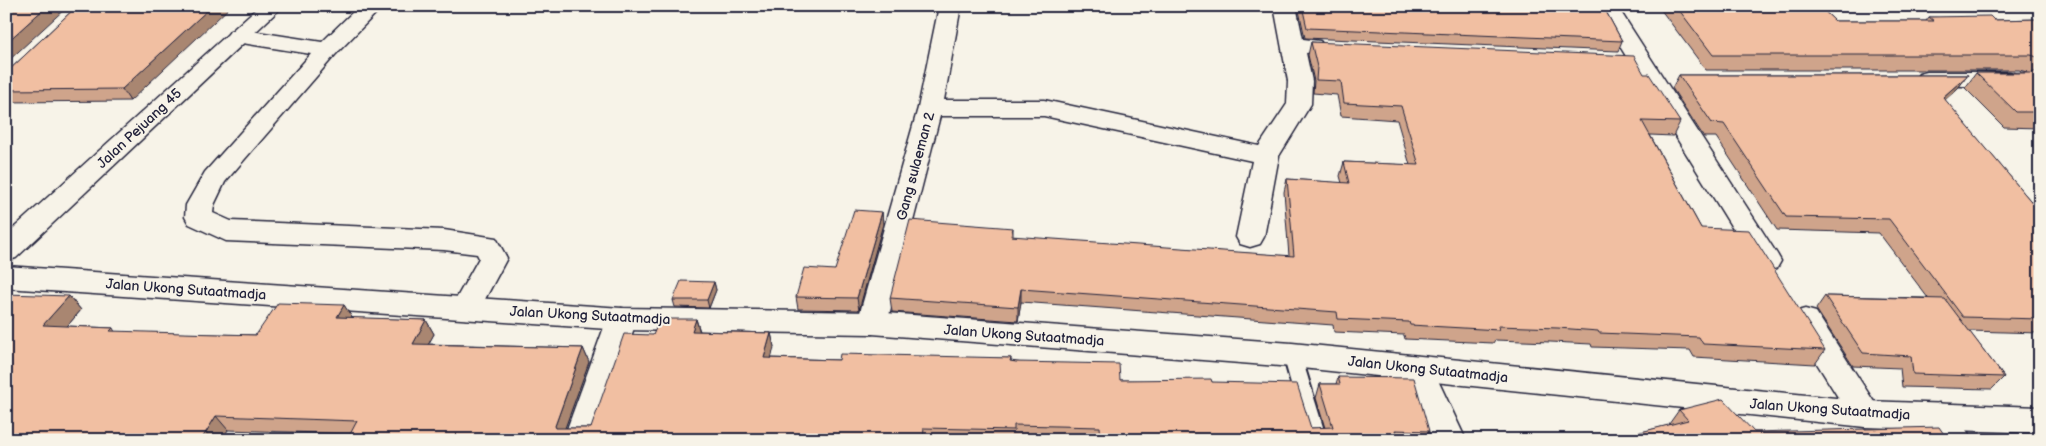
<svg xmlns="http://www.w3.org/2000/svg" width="2046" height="446" font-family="'Balsamiq Sans',sans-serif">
<rect width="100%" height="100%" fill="#f7f3e8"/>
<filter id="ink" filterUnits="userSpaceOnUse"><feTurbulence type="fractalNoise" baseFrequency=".02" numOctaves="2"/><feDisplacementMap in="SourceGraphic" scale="10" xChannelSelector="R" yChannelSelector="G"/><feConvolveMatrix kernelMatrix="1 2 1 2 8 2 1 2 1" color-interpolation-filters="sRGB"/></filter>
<g filter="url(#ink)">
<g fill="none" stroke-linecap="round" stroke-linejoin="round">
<g stroke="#22223b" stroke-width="4">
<path id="service" d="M1292,348L1298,350L1301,355L1327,440H1307L1283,355L1286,350Z"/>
</g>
<g stroke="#22223b" stroke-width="3">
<g id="minor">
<path d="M359,6H383L335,55L225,182L214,205L213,213L231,221L444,230L496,238L507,258L476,316L466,319L456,316L451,308L479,258L477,254L444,250L226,241L189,224L185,217L186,205L205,172L311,54L230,41L227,36L230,31L238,29L322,42Z"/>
<path d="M939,6H961L944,100H1044L1259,146L1287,104L1288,81L1274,6H1296L1303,39L1320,41L1324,46L1320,51L1306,53L1312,81L1311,104L1279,156L1264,237L1260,244L1250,247L1240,244L1236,237L1252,161L1044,116H940L887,323L883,331L872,334L861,331L857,323L918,108Z"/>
<path d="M1595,6H1617L1777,254L1781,261L1777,268L1767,271L1757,268Z"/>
<path d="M1927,72H2009L2017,74L2021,79L2017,84L2009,86H1927L1919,84L1915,79L1919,74Z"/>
<path d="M622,308L633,311L637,319L596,440H563L607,319L611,311Z"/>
<path d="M1805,309L1816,312L1876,405L1881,414L1876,423L1865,427L1854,423L1790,320L1794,312Z"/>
<path d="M1417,356L1428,359L1466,440H1433L1401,368L1406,359Z"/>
<path d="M1939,403L1950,407L1973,440H1938L1923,416L1928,407Z"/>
</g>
</g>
<g stroke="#22223b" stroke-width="3">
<path id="tertiary" d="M259,6H283L16,258L6,261V235Z"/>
</g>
<g stroke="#22223b" stroke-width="3">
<path id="secondary" d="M6,266L622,308L872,312L1292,343L1865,401L2040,407V433L1865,427L1292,367L872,334L622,330L6,288Z"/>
</g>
<use href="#service" fill="#f7f3e8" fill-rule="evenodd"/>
<use href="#minor" fill="#f7f3e8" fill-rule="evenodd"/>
<use href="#tertiary" fill="#f7f3e8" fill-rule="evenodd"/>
<use href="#secondary" fill="#f7f3e8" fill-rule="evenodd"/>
</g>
<g fill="#cfa48b" stroke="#22223b">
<path d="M77,6L130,101L6,102V73Z"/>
<path d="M1298,6H1603L1622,41L1618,51L1305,38Z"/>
<path d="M1658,6H1819L1835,21H1926L1929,17L1994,20L2040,19V128L2004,127L1965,88L1976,73L2027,72L2019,70H1706Z"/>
<path d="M1311,42L1644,74L1680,122L1673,136L1650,135L1701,228L1825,350L1815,364L1694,357L1690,350L1592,347L1591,344L1551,342L1495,340L1493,343L1405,339L1404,335L1334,332L1333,325L1021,302L1018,321L892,312L890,298L1013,228V237L1289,256L1284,192L1287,179L1342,183L1340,176L1344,162L1410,165L1397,120L1341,116L1337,95L1313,93L1314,81L1308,55Z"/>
<path d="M1679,75H1968L1958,88L1945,100L2040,212V333L1969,331L2004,377L1992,389L1902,387L1900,368L1853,366L1816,309L1825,296L1928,298L1879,233L1777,230L1716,137H1704L1672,88Z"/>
<path d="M882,212L883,224L859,310L798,309L796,297L835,270Z"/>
<path d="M714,282L716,290L709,308L675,307L673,300Z"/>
<path d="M69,296L81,310L67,326L113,328L115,332L256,335L344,305L352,318L426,320L434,334L428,344L583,348L589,362L565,428H591L653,335L696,319L700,331L771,333L774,347L771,358L839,360L1011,358V361L1120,380L1212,382L1311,428H1325L1316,398L1320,384H1336L1338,377L1429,431L1425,440H1076L1014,438V440H347L350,434L228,430L6,440Z"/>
<path d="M1679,410L1754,432L1948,440H1622L1625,436L1670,425L1669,424Z"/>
</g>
<g fill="#a98671" stroke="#22223b">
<path d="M47,6H68L6,63V43Z"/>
<path d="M212,6H231L130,101L122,89Z"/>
<path d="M1968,75L1958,88L1933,110L1943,97Z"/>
<path d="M882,212L883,224L859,310L857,298Z"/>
<path d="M714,282L716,290L709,308L707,300Z"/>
<path d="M1021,289V302L1018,321V307Z"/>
<path d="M69,296L81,310L56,339L43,325Z"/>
<path d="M344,305L353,319L337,317Z"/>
<path d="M696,319L700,333L692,331Z"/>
<path d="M426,320L434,334L421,358L413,344Z"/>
<path d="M771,333L774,347L768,372L764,358Z"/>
<path d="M583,348L589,362L561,439L555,426Z"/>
<path d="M216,416L228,430L222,440H201Z"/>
</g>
<g fill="#f1bfa2" stroke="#22223b">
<path d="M6,6H47L6,43Z"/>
<path d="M77,6H212L122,89L6,90V73Z"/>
<path d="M1302,6H1603L1622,41L1307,28Z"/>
<path d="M1676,6H1819L1835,21H1934L1929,17L1990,16L1994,20L2040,19V58L2031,55H1713Z"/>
<path d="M1311,42L1634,56L1644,74H1649L1680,122L1642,121L1701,228L1749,230L1825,350L1703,344L1699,337L1599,333L1598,331L1558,328L1498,326L1499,330L1410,325L1409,322L1338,319L1337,312L1021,289L1018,307L890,298L910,220L1013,228L1011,236L1294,256L1287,179L1349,183L1344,162L1419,165L1401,106L1344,103L1341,81L1316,80L1317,67Z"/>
<path d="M2040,70V112H2016L1976,73H2031Z"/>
<path d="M1679,75H1968L1943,97L2040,212V319L1963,317L1889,219L1786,217L1724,124L1712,123Z"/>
<path d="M854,210L882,212L857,298L796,297L804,268L835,270Z"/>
<path d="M681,281L714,282L707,300H673Z"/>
<path d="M6,294L69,296L43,325L113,328L110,331L256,335L278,303L344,305L337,317L426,320L413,344L583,348L555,426L556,428H591L624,334L653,335L660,319H696L692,331L771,333L764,358L839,360L840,354L1011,358L1010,361L1016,362L1119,364L1120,380L1211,379L1212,382L1297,384L1311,428L1333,427L1320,384H1340L1338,377L1414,378L1429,431L1395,430L1398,440H1101L1100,427L1014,425V430L924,428L923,440H347L357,421L216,416L201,440H6Z"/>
<path d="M1825,296L1945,299L2004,377L1913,374L1911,356L1863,353Z"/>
<path d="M1723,399L1754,432L1939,427L1948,440H1628L1625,436L1688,420L1679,410Z"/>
</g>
</g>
<g text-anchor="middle" stroke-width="4" stroke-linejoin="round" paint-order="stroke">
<g font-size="14" fill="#22223b" stroke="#f7f3e8">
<text transform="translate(139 128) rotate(-43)" y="5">Jalan Pejuang 45</text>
<text transform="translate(915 166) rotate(-75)" y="5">Gang sulaeman 2</text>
<text transform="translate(186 289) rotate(4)" y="5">Jalan Ukong Sutaatmadja</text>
<text transform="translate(590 315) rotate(3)" y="5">Jalan Ukong Sutaatmadja</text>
<text transform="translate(1024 335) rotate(4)" y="5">Jalan Ukong Sutaatmadja</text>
<text transform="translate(1428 369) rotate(6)" y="5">Jalan Ukong Sutaatmadja</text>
<text transform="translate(1830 409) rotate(4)" y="5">Jalan Ukong Sutaatmadja</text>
</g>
</g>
<rect width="2046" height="446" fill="none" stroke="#f7f3e8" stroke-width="25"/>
<rect x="12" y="12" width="2021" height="421" fill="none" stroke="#22223b" stroke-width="2" filter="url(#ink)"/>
</svg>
